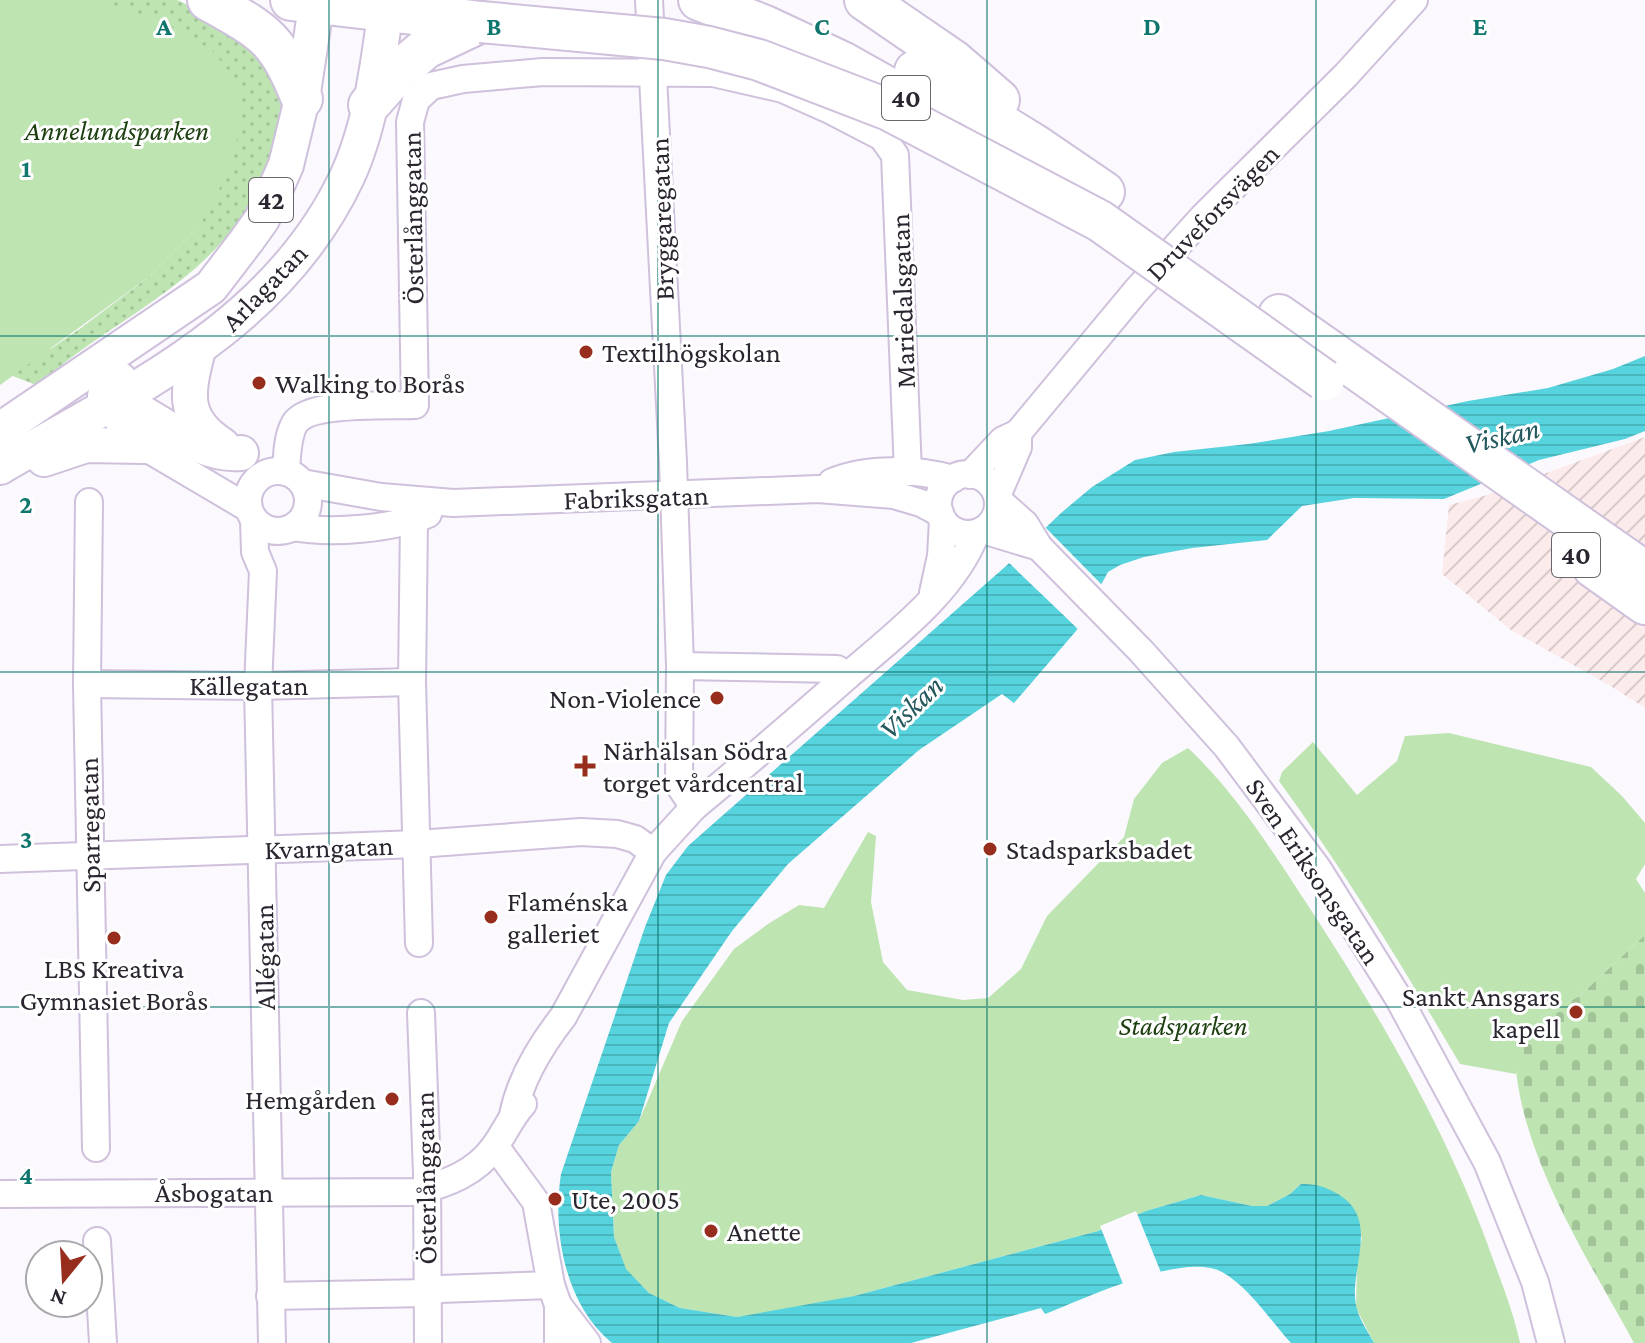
<svg xmlns="http://www.w3.org/2000/svg" width="1645" height="1343" font-family="'Crimson Pro',serif">
<defs>
<pattern id="industrial-furrows" width="10" height="10" patternUnits="userSpaceOnUse" patternTransform="scale(2)"><rect width="10" height="10" fill="#fcebeb"/><path d="M-1 1l2-2M0 10L10 0M9 11l2-2" fill="none" stroke="#d8c9ca"/></pattern>
<pattern id="grass-dots" width="8" height="8" patternUnits="userSpaceOnUse" patternTransform="scale(2)"><rect width="8" height="8" fill="#bde4b1"/><path d="M2 2h.1M6 6h.1" fill="none" stroke="#a3c399" stroke-width="1.8" stroke-linecap="round"/></pattern>
<pattern id="cemetery-stones" width="16" height="16" patternUnits="userSpaceOnUse" patternTransform="scale(2)"><rect width="16" height="16" fill="#bde4b1"/><path d="M2 7V4a2 2 0 0 1 4 0v3zM10 15v-3a2 2 0 0 1 4 0v3z" fill="#a3c399"/></pattern>
<pattern id="water-rules" width="6" height="5" patternUnits="userSpaceOnUse" patternTransform="scale(2)"><rect width="6" height="5" fill="#56d3dc"/><path d="M0 2.5h6" fill="none" stroke="#4bb5bd"/></pattern>
</defs>
<rect width="100%" height="100%" fill="#fbf8fe"/>
<path fill="url(#industrial-furrows)" d="M1645,437V708L1609,685L1511,630L1442,574L1449,505L1484,496Z"/>
<path fill="url(#grass-dots)" d="M93,0H177L256,36C264,56 277,78 281,99C284,116 276,136 271,153C242,251 168,290 90,344C71,357 54,371 36,385L0,371L52,348L81,328L150,276L199,227Z"/>
<path fill="url(#cemetery-stones)" d="M1645,935V1343H1634C1588,1258 1520,1156 1515,1057L1541,1017L1579,996Z"/>
<g fill="#bde4b1">
<path d="M0,0H99L167,24L212,50L238,83L241,126L227,174L199,227L150,276L0,385Z"/>
<path d="M1449,733L1591,767L1622,796L1645,823V864L1636,879L1645,893V935L1579,996L1541,1017L1516,1057V1074L1460,1064C1403,967 1345,872 1279,781L1282,772L1313,742L1357,795L1397,761L1405,736Z"/>
<path d="M1188,748C1236,793 1273,852 1309,907C1382,1019 1450,1136 1494,1262C1504,1289 1514,1315 1520,1343H1374L1356,1308L1357,1265L1362,1237L1301,1184L1290,1194L1267,1206H1252L1201,1195L1146,1211L1098,1231L854,1296L786,1310L737,1317L680,1308L649,1293L625,1269L614,1237L611,1172L619,1145L639,1121L682,1021L734,949L768,924L799,905L824,908L868,832L876,836L871,902L883,962L907,990L963,1000L988,998L1021,969L1047,916L1124,837L1134,799L1162,763Z"/>
</g>
<path fill="url(#water-rules)" d="M1645,356V431L1625,439L1539,460L1444,499L1354,498L1302,506L1267,540L1192,548L1144,557L1120,565L1108,572L1076,631L1014,703L1002,694L919,750L788,864L732,931L669,1023L639,1121L619,1145L611,1172L614,1237L626,1269L649,1293L680,1308L737,1317L854,1296L1098,1231L1146,1211L1201,1195L1252,1206H1267L1290,1194L1301,1184C1316,1184 1323,1186 1336,1193C1384,1219 1346,1272 1357,1309C1360,1321 1369,1333 1374,1343H1291C1270,1320 1249,1287 1222,1272C1183,1251 1085,1299 1045,1314L1041,1308L911,1343H612C565,1305 552,1231 561,1174L645,927L666,875L688,846L1006,566L1061,513L1092,487L1135,460L1174,452L1248,444L1329,431L1468,401L1548,388L1613,369Z"/>
<g fill="#fbf8fe">
<path d="M1044,526L1104,587L1080,631L1007,561Z"/>
<path d="M1136,1211L1162,1275L1125,1289L1100,1226Z"/>
</g>
<g fill="none" stroke-linecap="round" stroke-linejoin="round">
<g stroke="#cfc0dc" stroke-width="30">
<g id="minor">
<path d="M649,0L673,462L680,666L679,785L694,807"/>
<path d="M143,446L248,508"/>
<circle cx="278" cy="501" r="30"/>
<path d="M286,472C287,457 287,436 295,423C310,401 390,406 415,405L410,122L416,100L431,86L463,79L543,72L713,73L783,89L828,109L882,137L895,155L908,472"/>
<circle cx="968" cy="504" r="30"/>
<path d="M970,475L1003,440L1018,433L1136,291L1203,217L1346,75L1414,0"/>
<path d="M832,482C868,467 916,469 953,479"/>
<path d="M302,483L381,497L453,503L818,489L894,495L921,503L940,513"/>
<path d="M997,496L1018,447V433"/>
<path d="M998,500L1025,524L1039,547L1141,651L1227,747L1318,869L1399,999L1487,1162L1535,1282L1551,1343"/>
<path d="M89,502L87,684L96,1148"/>
<path d="M254,519L255,552L263,571L258,686L272,1343"/>
<path d="M414,520L412,682L419,943"/>
<path d="M293,527C331,534 393,529 428,514"/>
<path d="M983,530L1039,547"/>
<path d="M933,593L941,556L943,520"/>
<path d="M680,666L837,669L847,676"/>
<path d="M87,684L258,686L412,682"/>
<path d="M0,859L418,844L581,832L617,834L635,839L653,852"/>
<path d="M421,1013L427,1173L428,1343"/>
<path d="M513,1115C520,1080 541,1045 563,1017L653,852L694,807C745,765 795,722 845,678C892,637 953,593 976,533"/>
<path d="M495,1146L536,1202L551,1285L558,1305L587,1343"/>
<path d="M0,1194L416,1192C447,1183 475,1174 495,1146C505,1132 511,1117 523,1104"/>
<path d="M97,1241L103,1343"/>
<path d="M270,1296L427,1293L440,1289L551,1285"/>
<path d="M558,1305V1343"/>
</g>
</g>
<g stroke="#cfc0dc" stroke-width="38">
<g id="major">
<path d="M198,350C187,392 181,419 222,445"/>
<path d="M119,379C114,413 120,422 143,446"/>
<path d="M105,396C152,409 191,457 241,453"/>
<path d="M0,430L211,287L247,240L262,219L286,165L302,99L317,0"/>
<path d="M44,459L86,445L143,446"/>
<path d="M0,467C134,389 277,325 347,177C372,123 379,58 387,0"/>
</g>
</g>
<g stroke="#cfc0dc" stroke-width="44">
<g id="highway">
<path d="M208,0C266,33 276,36 302,99"/>
<path d="M291,0L481,22"/>
<path d="M699,0L765,26L842,62L940,117"/>
<path d="M865,0L954,61L999,100"/>
<path d="M915,71L1035,145L1104,192"/>
<path d="M369,105L400,70L426,48L481,22"/>
<path d="M1279,315L1645,572"/>
<path d="M1593,567L1645,604"/>
</g>
</g>
<use href="#minor" stroke="#fff" stroke-width="26"/>
<use href="#major" stroke="#fff" stroke-width="34"/>
<use href="#highway" stroke="#fff" stroke-width="40"/>
<g stroke="#cfc0dc" stroke-width="44" stroke-linecap="butt">
<path id="highway-bridge" d="M481,22L664,39L709,47L759,60L889,110L1100,221L1324,380"/>
</g>
<use href="#highway-bridge" stroke="#fff" stroke-width="40"/>
</g>
<path fill="none" stroke="#0f766e" stroke-width="2" stroke-opacity="0.55" d="M329,0V1343M658,0V1343M987,0V1343M1316,0V1343M0,336H1645M0,672H1645M0,1007H1645"/>
<g fill="#972d1d" stroke="#fff" stroke-width="3">
<circle cx="586" cy="352" r="8"/>
<circle cx="259" cy="383" r="8"/>
<circle cx="717" cy="698" r="8"/>
<path d="M581 754h8v8h8v8h-8v8h-8v-8h-8v-8h8z"/>
<circle cx="990" cy="849" r="8"/>
<circle cx="491" cy="917" r="8"/>
<circle cx="114" cy="938" r="8"/>
<circle cx="1576" cy="1012" r="8"/>
<circle cx="392" cy="1099" r="8"/>
<circle cx="555" cy="1199" r="8"/>
<circle cx="711" cy="1231" r="8"/>
</g>
<g text-anchor="middle" stroke-width="6" stroke-linejoin="round" paint-order="stroke">
<g fill="#fff" stroke="#6b666e" stroke-width="2">
<rect x="882" y="76" width="48" height="44" rx="6"/>
<rect x="249" y="178" width="44" height="44" rx="6"/>
<rect x="1552" y="533" width="48" height="44" rx="6"/>
</g>
<g font-size="26" font-weight="bold" fill="#2b2530">
<text x="906" y="107">40</text>
<text x="271" y="209">42</text>
<text x="1576" y="564">40</text>
</g>
<g font-size="28" font-style="italic" fill="#1c3f0f" stroke="#fff">
<text x="117" y="140">Annelundsparken</text>
<text x="1183" y="1035">Stadsparken</text>
</g>
<g font-size="28" fill="#2b2530" stroke="#fff">
<text transform="translate(1212 212) rotate(-46)" y="10">Druveforsvägen</text>
<text transform="translate(412 218) rotate(-91)" y="10">Österlånggatan</text>
<text transform="translate(661 219) rotate(-92)" y="10">Bryggaregatan</text>
<text transform="translate(264 287) rotate(-46)" y="10">Arlagatan</text>
<text transform="translate(902 301) rotate(-92)" y="10">Mariedalsgatan</text>
<text transform="translate(636 497) rotate(-2)" y="10">Fabriksgatan</text>
<text x="249" y="695">Källegatan</text>
<text transform="translate(89 825) rotate(-91)" y="10">Sparregatan</text>
<text transform="translate(329 847) rotate(-2)" y="10">Kvarngatan</text>
<text transform="translate(1314 871) rotate(56)" y="10">Sven Eriksonsgatan</text>
<text transform="translate(264 957) rotate(-91)" y="10">Allégatan</text>
<text transform="translate(425 1178) rotate(-91)" y="10">Österlånggatan</text>
<text x="214" y="1202">Åsbogatan</text>
</g>
<g font-size="28" fill="#2b2530" stroke="#fff" text-anchor="start">
<text x="602" y="362">Textilhögskolan</text>
<text x="275" y="393">Walking to Borås</text>
<text x="701" y="708" text-anchor="end">Non-Violence</text>
<text x="603" y="760">Närhälsan Södra<tspan x="603" dy="32">torget vårdcentral</tspan></text>
<text x="1006" y="859">Stadsparksbadet</text>
<text x="507" y="911">Flaménska<tspan x="507" dy="32">galleriet</tspan></text>
<text x="114" y="978" text-anchor="middle">LBS Kreativa<tspan x="114" dy="32">Gymnasiet Borås</tspan></text>
<text x="1560" y="1006" text-anchor="end">Sankt Ansgars<tspan x="1560" dy="32">kapell</tspan></text>
<text x="376" y="1109" text-anchor="end">Hemgården</text>
<text x="571" y="1209">Ute, 2005</text>
<text x="727" y="1241">Anette</text>
</g>
<g font-size="30" font-style="italic" fill="#23585c" stroke="#fff">
<text transform="translate(1502 436) rotate(-13)" y="10">Viskan</text>
<text transform="translate(911 707) rotate(-44)" y="10">Viskan</text>
</g>
</g>
<g font-size="26" text-anchor="middle" font-weight="bold" fill="#0f766e" stroke="#fff" stroke-width="6" stroke-linejoin="round" paint-order="stroke">
<text x="164" y="35">A</text>
<text x="494" y="35">B</text>
<text x="822" y="35">C</text>
<text x="1152" y="35">D</text>
<text x="1480" y="35">E</text>
<text x="26" y="177">1</text>
<text x="26" y="513">2</text>
<text x="26" y="848">3</text>
<text x="26" y="1184">4</text>
</g>
<g transform="translate(64 1279) rotate(198)"><circle r="38" fill="#ffffff" stroke="#aaa8ac" stroke-width="2"/>
<path d="M0-6L14 30L0 20L-14 30Z" fill="#972d1d"/>
<text y="-12" font-size="22" font-weight="bold" text-anchor="middle" fill="#2b2530">N</text>
</g>
</svg>
